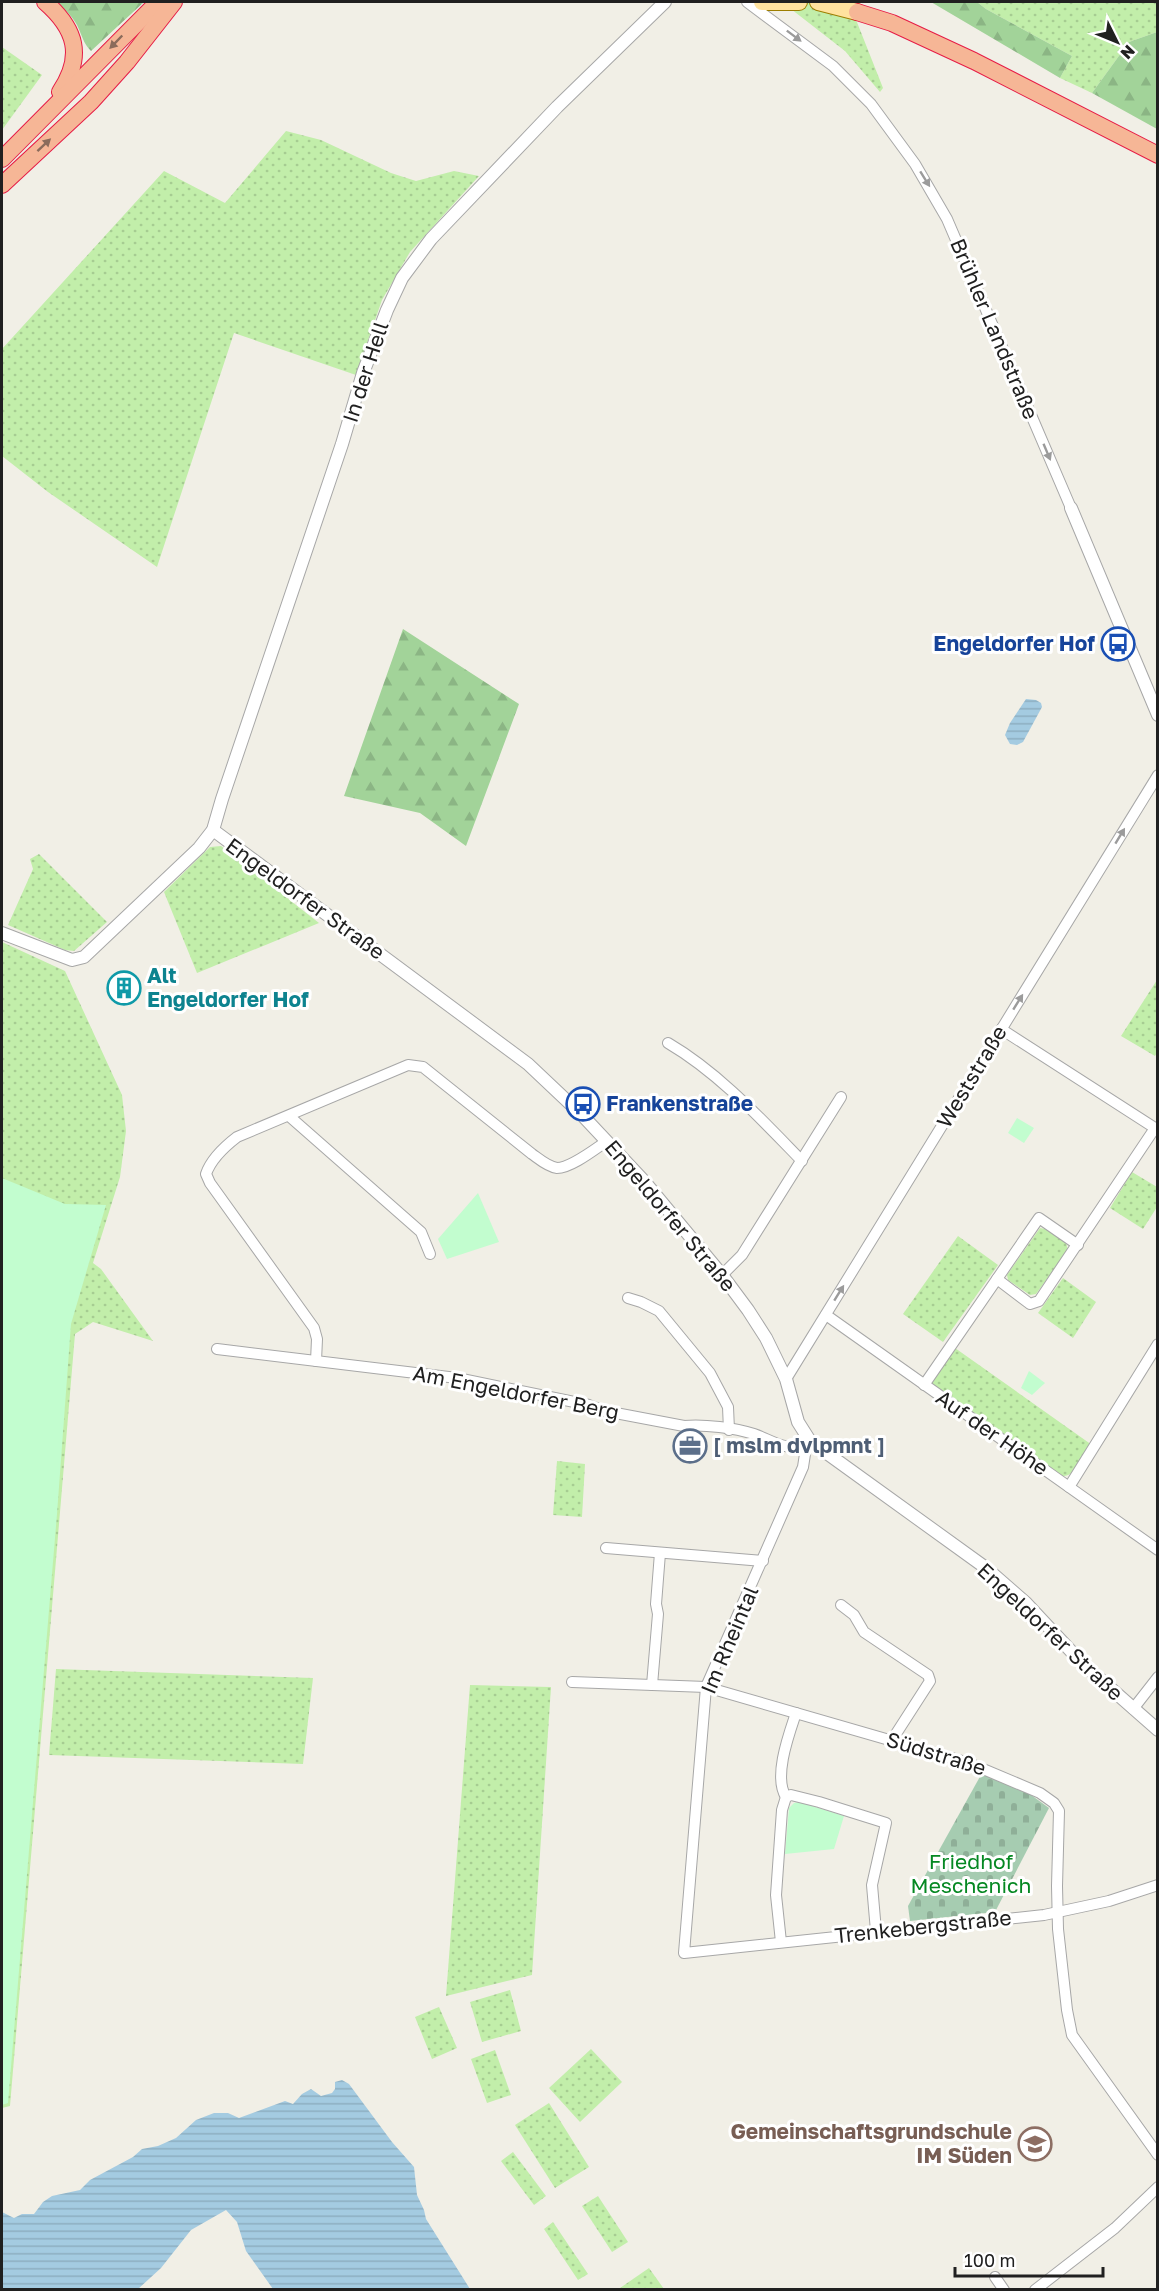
<svg xmlns="http://www.w3.org/2000/svg" width="1159" height="2291" font-family="'Golos Text',sans-serif">
<defs>
<pattern id="grass-dots" width="8" height="8" patternUnits="userSpaceOnUse" patternTransform="scale(1.5)"><rect width="8" height="8" fill="#c2eeaa"/><path d="M2 2h.1M6 6h.1" fill="none" stroke="#a6cc92" stroke-width="1.8" stroke-linecap="round"/></pattern>
<pattern id="forest-firs" width="22" height="20" patternUnits="userSpaceOnUse" patternTransform="scale(1.5)"><rect width="22" height="20" fill="#a2d399"/><path d="M5 1l3.5 6h-7zM16 11l3.5 6h-7z" fill="#8bb584"/></pattern>
<pattern id="cemetery-stones" width="16" height="16" patternUnits="userSpaceOnUse" patternTransform="scale(1.5)"><rect width="16" height="16" fill="#a6ccb1"/><path d="M2 7V4a2 2 0 0 1 4 0v3zM10 15v-3a2 2 0 0 1 4 0v3z" fill="#8faf98"/></pattern>
<pattern id="water-rules" width="6" height="5" patternUnits="userSpaceOnUse" patternTransform="scale(1.5)"><rect width="6" height="5" fill="#a4cbe1"/><path d="M0 2.5h6" fill="none" stroke="#8daec1"/></pattern>
</defs>
<rect width="100%" height="100%" fill="#f1efe6"/>
<g fill="url(#grass-dots)">
<path d="M782,2H849L883,88L880,92L845,51Z"/>
<path d="M977,2H1157V32L1129,42L1092,93L1060,78L1072,56L986,9Z"/>
<path d="M2,47L42,75L2,130Z"/>
<path d="M286,131L321,140L391,173L416,181L454,171L479,176L410,252L382,300L356,375L234,333L157,567L48,492L2,456V349L164,171L225,203Z"/>
<path d="M221,846L319,923L197,973L164,892L210,847Z"/>
<path d="M39,854L107,922L74,951L65,950L8,925L33,869L30,859Z"/>
<path d="M2,942L65,971L122,1095L126,1131L120,1177L93,1263L101,1269L153,1341L93,1322L75,1334L10,2106L2,2108Z"/>
<path d="M1157,980L1158,1051L1155,1056L1121,1036Z"/>
<path d="M1132,1172L1157,1187V1207L1143,1229L1110,1208Z"/>
<path d="M1040,1228L1045,1229L1066,1243L1068,1250L1036,1294L1030,1295L1008,1280L1007,1275Z"/>
<path d="M958,1236L998,1265L943,1342L903,1314Z"/>
<path d="M1063,1278L1096,1302L1073,1338L1038,1313Z"/>
<path d="M955,1348L1092,1445C1083,1458 1076,1479 1058,1476L932,1385V1380Z"/>
<path d="M557,1461L585,1464L582,1517L553,1515Z"/>
<path d="M56,1669L313,1678L303,1764L49,1755Z"/>
<path d="M470,1685L551,1687L532,1975L446,1996Z"/>
<path d="M510,1990L521,2031L482,2042L470,2002Z"/>
<path d="M439,2007L457,2048L432,2059L415,2017Z"/>
<path d="M591,2049L622,2082L580,2122L549,2088Z"/>
<path d="M495,2050L511,2095L487,2103L471,2059Z"/>
<path d="M549,2103L589,2167L555,2188L515,2125Z"/>
<path d="M513,2152L546,2196L534,2205L501,2161Z"/>
<path d="M598,2196L628,2242L612,2252L582,2206Z"/>
<path d="M553,2222L588,2274L578,2280L544,2229Z"/>
<path d="M649,2268L664,2289H621L620,2288Z"/>
</g>
<g fill="url(#forest-firs)">
<path d="M57,2H144L91,51C83,43 82,35 77,25C72,16 64,9 57,2Z"/>
<path d="M931,2H977L986,9L1072,56L1060,78Z"/>
<path d="M1157,32H1158L1157,129L1092,93L1129,42Z"/>
<path d="M403,629L519,704L466,846L420,813L344,796Z"/>
</g>
<path fill="url(#cemetery-stones)" d="M982,1773L1027,1792L1049,1808L995,1912L910,1921L908,1906Z"/>
<g fill="#c2fdcf">
<path d="M1017,1118L1034,1128L1024,1143L1008,1133Z"/>
<path d="M2,1178L65,1204L106,1205L71,1324L57,1514L8,2103L2,2105Z"/>
<path d="M478,1193L499,1242L447,1259L438,1239Z"/>
<path d="M1029,1371L1045,1383L1032,1395L1021,1388Z"/>
<path d="M799,1802L844,1816L834,1849L785,1854L789,1808L794,1803Z"/>
</g>
<g fill="url(#water-rules)">
<path d="M1026,699L1036,700L1041,703L1042,707L1023,742L1017,745L1010,744L1005,735L1010,723Z"/>
<path d="M342,2080L349,2084L392,2142L414,2167L417,2195L424,2210L426,2219L470,2289H273L246,2251L237,2222L226,2210L191,2230L161,2268L138,2289H2V2212L14,2218L22,2214H34L43,2202L52,2196L80,2190L90,2180L133,2157L142,2149L158,2146L176,2138L196,2120L214,2113H228L239,2118L285,2101L293,2104L302,2094L311,2089L321,2096L332,2093L335,2089V2082Z"/>
</g>
<g fill="none" stroke-linecap="round" stroke-linejoin="round">
<g stroke="#a7a7a7" stroke-width="12">
<g id="minor">
<path d="M747,2L833,66L871,104L915,164L947,219L1071,508"/>
<path d="M1001,1029L1158,1130"/>
<path d="M668,1043C719,1073 761,1119 802,1161"/>
<path d="M289,1116L421,1232L430,1254"/>
<path d="M722,1275L742,1255L841,1097"/>
<path d="M997,1279L1030,1304L1039,1301L1155,1128"/>
<path d="M628,1298L641,1302L659,1311L710,1373L728,1407L729,1430"/>
<path d="M826,1315L1158,1550"/>
<path d="M217,1349L457,1378L589,1405L605,1411L684,1426C704,1424 735,1428 754,1434C772,1440 788,1454 807,1442"/>
<path d="M316,1361L317,1339L314,1328L210,1183L206,1174C211,1159 224,1147 237,1137L408,1065L423,1067L532,1154C539,1159 548,1167 557,1168C571,1168 595,1149 607,1141"/>
<path d="M786,1379L1158,775"/>
<path d="M924,1385L1039,1218L1078,1245"/>
<path d="M803,1445L805,1454L803,1467L706,1687L684,1953L1044,1915L1109,1901L1158,1885"/>
<path d="M1069,1487L1158,1344"/>
<path d="M606,1548L763,1561"/>
<path d="M841,1605L854,1615L864,1632L928,1675L930,1681L892,1740"/>
<path d="M572,1682L706,1687L969,1763L1040,1793L1054,1803L1059,1811L1057,1886L1058,1929L1067,2010L1072,2035L1158,2155"/>
<path d="M652,1685L658,1614L656,1604L660,1553"/>
<path d="M1133,1709L1158,1677"/>
<path d="M786,1797C773,1777 789,1734 796,1713"/>
<path d="M781,1942L776,1895L782,1810L786,1797L791,1795L819,1802L886,1823L872,1885L876,1931"/>
<path d="M995,2277L1004,2290"/>
<path d="M1035,2290L1115,2228L1158,2187"/>
</g>
</g>
<g stroke="#a7a7a7" stroke-width="14">
<g id="tertiary">
<path d="M1071,508L1158,715"/>
<path d="M213,830L528,1064L582,1115L644,1181L722,1275L748,1310L766,1338L786,1379L798,1422L810,1441L986,1568L1026,1603L1083,1664L1158,1730"/>
<path d="M2,933L72,960L84,957L199,848L213,830L222,799L342,444L363,373L387,310L402,278L431,239L557,107L665,2"/>
</g>
</g>
<g stroke="#9d7e00" stroke-width="18">
<g id="primary">
<path d="M762,2H799"/>
<path d="M818,2L857,12"/>
</g>
</g>
<g stroke="#e61c46" stroke-width="18">
<g id="trunk">
<path d="M45,2C76,29 84,56 60,92"/>
<path d="M857,12L892,23L974,61L1158,155"/>
<path d="M2,159L158,2"/>
<path d="M2,185L91,102L127,62L174,2"/>
</g>
</g>
<use href="#minor" stroke="#fff" stroke-width="10"/>
<use href="#tertiary" stroke="#fff" stroke-width="12"/>
<use href="#primary" stroke="#ffe29e" stroke-width="16"/>
<use href="#trunk" stroke="#f6b696" stroke-width="16"/>
</g>
<defs><path id="oneway-solid" d="M-6-.8H1V-3.2L6.5 0L1 3.2V.8H-6Z" transform="scale(1.5)"/></defs>
<g fill="#9b9b9b">
<use href="#oneway-solid" transform="translate(794 36) rotate(37)"/>
<use href="#oneway-solid" transform="translate(925 179) rotate(58)"/>
<use href="#oneway-solid" transform="translate(1047 452) rotate(67)"/>
<use href="#oneway-solid" transform="translate(1120 836) rotate(-59)"/>
<use href="#oneway-solid" transform="translate(1018 1002) rotate(-58)"/>
<use href="#oneway-solid" transform="translate(839 1293) rotate(-58)"/>
</g>
<g fill="#8b6b5b">
<use href="#oneway-solid" transform="translate(116 42) rotate(134)"/>
<use href="#oneway-solid" transform="translate(44 145) rotate(-43)"/>
</g>
<defs>
<g id="bus-ring" transform="scale(1.725)"><circle r="9.5" fill="#fff" stroke="#1a4fb4" stroke-width="1.5"/><path d="M-5-6H5V4H4V6H2V4H-2V6H-4V4H-5ZM-3.5-4V0h7V-4ZM-3.5 1.2v1.5H-2V1.2ZM2 1.2v1.5H3.5V1.2Z" fill="#1a4fb4"/></g>
<g id="building-ring" transform="scale(1.725)"><circle r="9.5" fill="#fff" stroke="#0f9aa8" stroke-width="1.5"/><path d="M-4-6H4V6H1V3H-1V6H-4ZM-2.5-4.3h1.7v1.8h-1.7ZM.8-4.3h1.7v1.8H.8ZM-2.5-1h1.7V.8h-1.7ZM.8-1h1.7V.8H.8Z" fill="#0f9aa8"/></g>
<g id="office-ring" transform="scale(1.725)"><circle r="9.5" fill="#fff" stroke="#5c6f8a" stroke-width="1.5"/><path d="M-6-3h4V-5.5h4V-3h4V5H-6ZM-1-4.5V-3h2v-1.5ZM-6 0V1H6V0Z" fill="#5c6f8a"/></g>
<g id="school-ring" transform="scale(1.725)"><circle r="9.5" fill="#fff" stroke="#8d6e63" stroke-width="1.5"/><path d="M0-5L7-2L0 1L-7-2ZM-4 1L0 2.5L4 1V4Q0 6-4 4Z" fill="#8d6e63"/></g>
</defs>
<g fill-rule="evenodd">
<use href="#bus-ring" x="1118" y="644"/>
<use href="#building-ring" x="124" y="988"/>
<use href="#bus-ring" x="583" y="1104"/>
<use href="#office-ring" x="690" y="1446"/>
<use href="#school-ring" x="1035" y="2144"/>
</g>
<g text-anchor="middle" stroke-width="6" stroke-linejoin="round" paint-order="stroke">
<g font-size="21" fill="#202020" stroke="#fff">
<text transform="translate(994 329) rotate(67)" y="7">Brühler Landstraße</text>
<text transform="translate(366 372) rotate(-72)" y="7">In der Hell</text>
<text transform="translate(305 899) rotate(36)" y="7">Engeldorfer Straße</text>
<text transform="translate(972 1077) rotate(-59)" y="7">Weststraße</text>
<text transform="translate(670 1216) rotate(50)" y="7">Engeldorfer Straße</text>
<text transform="translate(516 1393) rotate(11)" y="7">Am Engeldorfer Berg</text>
<text transform="translate(992 1433) rotate(35)" y="7">Auf der Höhe</text>
<text transform="translate(1050 1632) rotate(43)" y="7">Engeldorfer Straße</text>
<text transform="translate(730 1640) rotate(-67)" y="7">Im Rheintal</text>
<text transform="translate(936 1754) rotate(17)" y="7">Südstraße</text>
<text transform="translate(923 1927) rotate(-6)" y="7">Trenkebergstraße</text>
</g>
<g font-size="21" font-weight="bold" fill="#164399" stroke="#fff" text-anchor="end">
<text x="1095" y="651">Engeldorfer Hof</text>
<text x="606" y="1111" text-anchor="start">Frankenstraße</text>
</g>
<g font-size="21" font-weight="bold" fill="#0d838f" stroke="#fff" text-anchor="start">
<text x="147" y="983">Alt<tspan x="147" dy="24">Engeldorfer Hof</tspan></text>
</g>
<g font-size="21" font-weight="bold" fill="#4e5e75" stroke="#fff" text-anchor="start">
<text x="713" y="1453">[ mslm dvlpmnt ]</text>
</g>
<g font-size="21" fill="#058822" stroke="#fff">
<text x="971" y="1869">Friedhof<tspan x="971" dy="24">Meschenich</tspan></text>
</g>
<g font-size="21" font-weight="bold" fill="#785e54" stroke="#fff" text-anchor="end">
<text x="1012" y="2139">Gemeinschaftsgrundschule<tspan x="1012" dy="24">IM Süden</tspan></text>
</g>
</g>
<rect width="1159" height="2291" fill="none" stroke="#202020" stroke-width="6"/>
<g transform="translate(1117 42) rotate(133)" stroke="#ffffff" stroke-width="4.5" paint-order="stroke">
<path d="M0-4.5L10 22L0 15L-10 22Z" fill="#202020"/>
<text y="-9" font-size="16" font-weight="bold" text-anchor="middle" fill="#202020">N</text>
</g>
<path d="M955 2267v9h148v-9" fill="none" stroke="#202020" stroke-width="3"/>
<text x="964" y="2267" font-size="18" fill="#202020" stroke="#ffffff" stroke-width="4.5" paint-order="stroke">100 m</text>
</svg>
